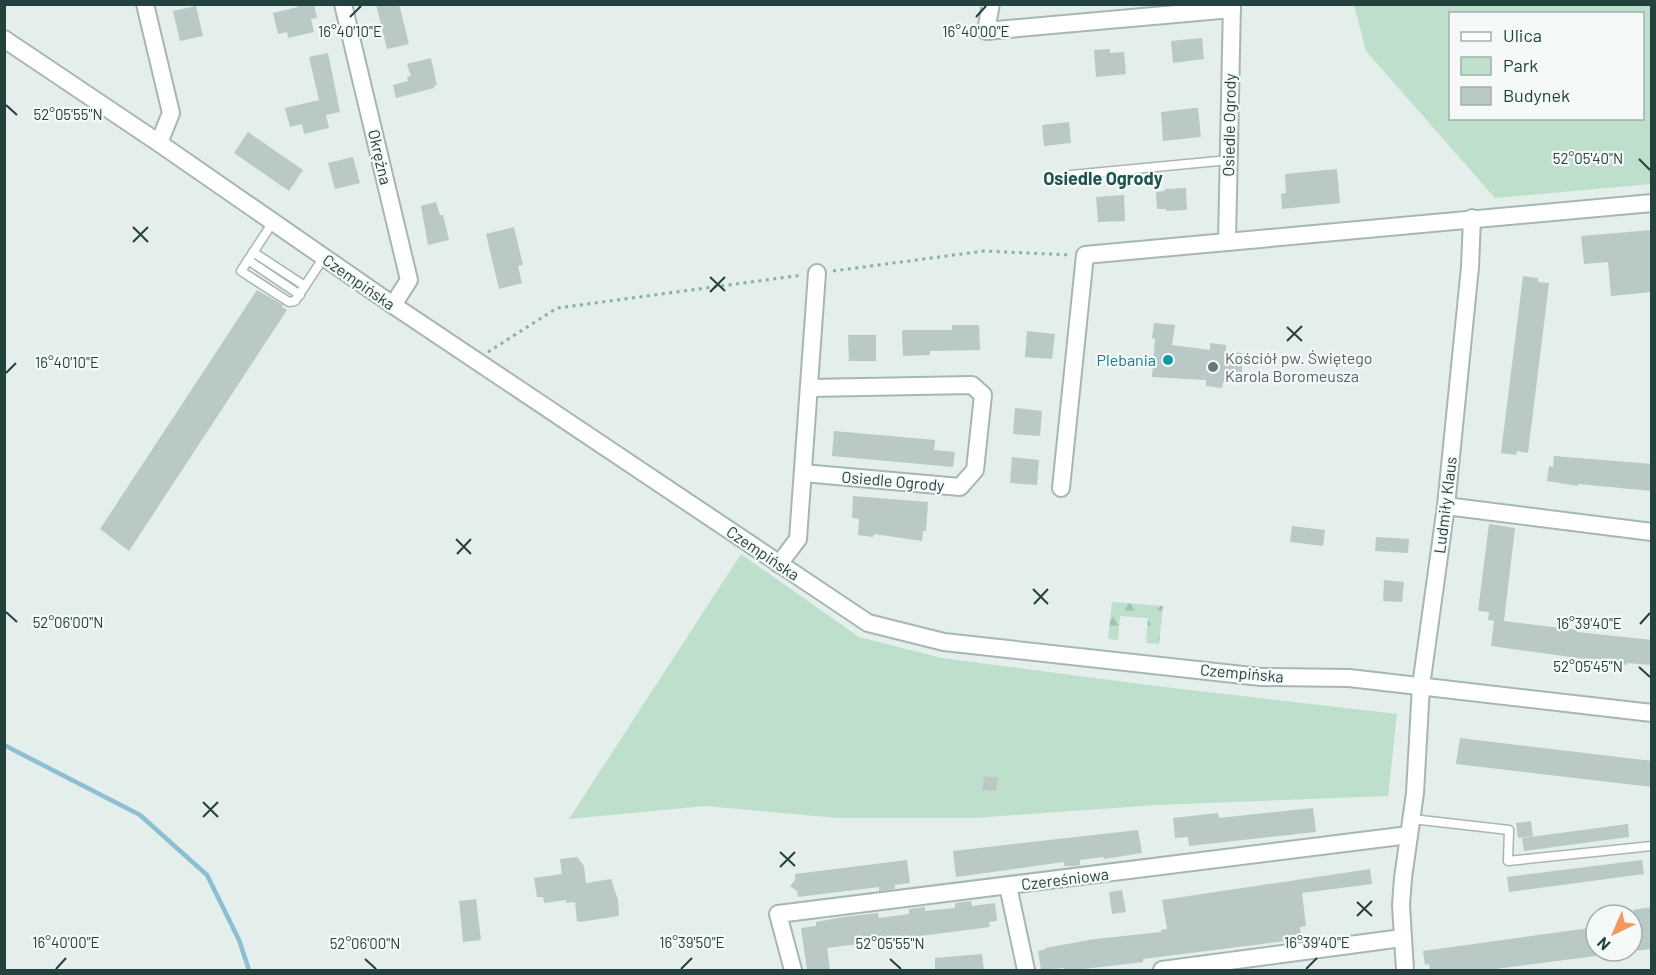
<svg xmlns="http://www.w3.org/2000/svg" width="1656" height="975" font-family="Barlow,sans-serif">
<defs>
<pattern id="forest-firs" width="22" height="20" patternUnits="userSpaceOnUse" patternTransform="scale(1.5)"><rect width="22" height="20" fill="#bddfcb"/><path d="M5 1l3.5 6h-7zM16 11l3.5 6h-7z" fill="#a2c1af"/></pattern>
</defs>
<rect width="100%" height="100%" fill="#e4eeeb"/>
<g fill="#bddfcb" fill-rule="evenodd">
<path d="M1354,5H1651V184L1495,198L1366,51ZM1450,14H1642V118H1450Z"/>
<path d="M741,554L859,637L942,658L1164,687L1397,714L1388,796L1156,805L974,818H838L705,806L569,819Z"/>
</g>
<path fill="url(#forest-firs)" d="M1112,602L1163,606L1159,644L1146,643L1148,618L1120,616L1118,640L1108,639Z"/>
<g fill="none" stroke-linecap="round" stroke-linejoin="round">
<path stroke="#8cbfd4" stroke-width="4.5" d="M4,745L140,815L207,875L239,940L249,970"/>
</g>
<g fill="#b9c9c5">
<path d="M297,4H314L317,18L311,19L314,32L288,38L287,32L278,34L273,13L298,7Z"/>
<path d="M376,4H399L409,44L387,49Z"/>
<path d="M196,6L203,36L180,41L173,11Z"/>
<path d="M1202,38L1204,59L1173,63L1171,41Z"/>
<path d="M1110,49V53L1124,52L1126,74L1096,77L1094,50Z"/>
<path d="M328,53L340,112L326,115L329,128L304,134L302,124L290,127L285,108L319,100L309,57Z"/>
<path d="M431,58L437,85L434,86V88L396,98L393,85L408,81L407,77L411,76L407,64Z"/>
<path d="M1194,108H1198L1201,137L1163,141L1161,112Z"/>
<path d="M1069,122L1071,143L1044,146L1042,125Z"/>
<path d="M248,132L303,170L289,191L234,153Z"/>
<path d="M353,157L360,183L335,189L328,163Z"/>
<path d="M1337,169L1340,203L1282,209L1281,194L1286,193L1285,174Z"/>
<path d="M1186,188L1187,210L1166,211V209H1157L1156,192L1165,191V189Z"/>
<path d="M1124,195L1125,221L1098,222L1096,197Z"/>
<path d="M436,202L440,215H443L449,240L428,245L421,206Z"/>
<path d="M514,227L523,265L518,266L522,283L499,289L486,234Z"/>
<path d="M1652,230V292L1611,296L1608,262L1584,264L1581,236Z"/>
<path d="M1523,276L1538,278V282L1549,283L1528,453L1517,451L1516,455L1501,453Z"/>
<path d="M257,290L283,305L282,307L287,310L129,551L100,529Z"/>
<path d="M1154,323L1175,325L1172,345L1210,350V343L1226,345V351L1242,353V375H1240L1239,383L1223,382L1222,388L1206,386V380L1152,377L1155,339L1152,338Z"/>
<path d="M952,325H979L980,350L930,351V355L903,356L902,330H952Z"/>
<path d="M1027,331L1055,334L1052,359L1025,357Z"/>
<path d="M848,335H876V361H849Z"/>
<path d="M1015,408L1042,411L1040,436L1013,434Z"/>
<path d="M834,431L935,440L934,450L955,452L953,467L832,456Z"/>
<path d="M1554,456L1652,464V491L1578,484V486L1547,481L1549,466L1553,467Z"/>
<path d="M1012,457L1039,460L1037,485L1010,483Z"/>
<path d="M853,496L928,502L926,531H923L922,541L874,534L873,537L858,535L859,519L852,518Z"/>
<path d="M1489,524L1515,528L1504,621L1577,630V632L1652,640V665L1627,663V665L1491,646L1494,621L1488,620L1489,612L1478,611Z"/>
<path d="M1292,526L1325,530L1323,546L1290,542Z"/>
<path d="M1376,537L1409,539L1408,553L1375,551Z"/>
<path d="M1384,580L1404,582L1402,602L1383,601Z"/>
<path d="M1460,738L1652,761V787L1456,764Z"/>
<path d="M984,776L998,778L996,791L982,790Z"/>
<path d="M1313,808L1316,832L1189,846L1188,837L1175,838L1173,818L1218,813L1219,818Z"/>
<path d="M1531,821L1533,836L1518,838L1516,823Z"/>
<path d="M1628,824L1629,837L1524,851L1522,838Z"/>
<path d="M1138,830L1142,853L1104,859L1103,857L1080,860V865L1073,866H1064V862L956,877L953,851Z"/>
<path d="M577,857L584,866L586,883L611,879L618,900L619,916L580,922L577,921L575,902L566,903V900L544,903L543,897H537L534,878L562,874L560,859Z"/>
<path d="M907,860L910,883L895,885V889L879,891V887L798,897L797,891L790,886L795,880V874Z"/>
<path d="M1642,860L1644,874L1509,892L1507,877Z"/>
<path d="M1370,869L1372,884L1302,893L1306,926L1300,927L1301,939L1143,959V962L1119,965L1074,970H1064V968L1041,970L1038,951L1046,949L1045,948L1095,939L1161,932V930L1167,929L1162,900Z"/>
<path d="M1122,890L1126,912L1112,914L1109,892Z"/>
<path d="M476,899L481,940L463,942L459,901Z"/>
<path d="M971,901L972,906L995,903L997,921L989,922L990,927L827,948L830,970H807L801,928L816,926V922L843,917L878,913L879,918L909,914V909L925,907V911L955,908V903Z"/>
<path d="M1652,907V949L1632,951V922L1635,921L1633,910Z"/>
<path d="M1596,927V956L1488,970H1430L1429,964L1425,965L1423,951Z"/>
<path d="M982,954L984,970H935V958Z"/>
</g>
<g fill="none" stroke-linecap="round" stroke-linejoin="round">
<g stroke="#a6b7b3" stroke-width="11">
<g id="lane">
<path d="M1071,175L1229,160"/>
<path d="M273,222L241,271L289,302L295,301L324,257"/>
<path d="M253,252L305,286"/>
<path d="M248,260L300,295"/>
<path d="M1412,819L1509,830L1508,861L1652,846"/>
</g>
</g>
<g stroke="#a6b7b3" stroke-width="20">
<g id="street">
<path d="M145,4L171,113L159,143"/>
<path d="M343,4L409,280L393,305"/>
<path d="M991,4L986,31L1232,9"/>
<path d="M4,39L159,143L393,305L868,623L944,642L1261,677L1349,678L1652,713"/>
<path d="M1227,241L1232,4"/>
<path d="M803,473L960,487L975,470L983,395L972,385L809,388"/>
<path d="M1061,488L1085,255L1652,203"/>
<path d="M1446,506L1652,532"/>
<path d="M779,564L798,539L817,273"/>
<path d="M1008,886L1026,970"/>
<path d="M793,970L778,914L1409,835"/>
<path d="M1162,970L1402,938"/>
<path d="M1405,970L1401,905L1403,878L1415,793L1421,686L1446,506L1470,267L1472,218"/>
</g>
</g>
<g stroke="#84b2aa" stroke-width="3" stroke-dasharray="3 4.5" stroke-linecap="butt">
<path d="M833,271L984,251L1071,255"/>
<path d="M488,352L557,308L803,275"/>
</g>
<use href="#lane" stroke="#fff" stroke-width="8"/>
<use href="#street" stroke="#fff" stroke-width="16"/>
</g>
<path fill="none" stroke="#23413d" stroke-width="2" d="M350,17L361,6M976,17L986,6M6,105L17,115M1639,159L1650,170M133,227L148,242M133,242L148,227M710,277L725,291M710,292L725,277M1287,327L1302,341M1287,341L1302,326M6,373L16,363M456,539L471,554M457,554L471,539M1033,589L1048,604M1034,604L1048,589M6,612L17,622M1640,624L1650,613M1639,667L1650,677M203,802L218,817M203,817L218,802M780,852L795,866M780,867L795,852M1357,902L1372,916M1357,916L1372,901M365,959L376,969M890,959L901,969M56,969L66,958M681,969L692,958M1306,969L1317,958"/>
<circle fill="#0f9aa8" stroke="#f5faf8" stroke-width="2" cx="1168" cy="360" r="6"/>
<circle fill="#6b7280" stroke="#f5faf8" stroke-width="2" cx="1213" cy="367" r="6"/>
<g text-anchor="middle" stroke-width="4.5" stroke-linejoin="round" paint-order="stroke">
<g font-size="16" fill="#23413d" stroke="#f5faf8">
<text transform="translate(1229 125) rotate(-89)" y="6">Osiedle Ogrody</text>
<text transform="translate(380 157) rotate(77)" y="6">Okrężna</text>
<text transform="translate(359 282) rotate(35)" y="6">Czempińska</text>
<text transform="translate(893 481) rotate(5)" y="6">Osiedle Ogrody</text>
<text transform="translate(1445 505) rotate(-83)" y="6">Ludmiły Klaus</text>
<text transform="translate(763 553) rotate(34)" y="6">Czempińska</text>
<text transform="translate(1242 673) rotate(5)" y="6">Czempińska</text>
<text transform="translate(1065 879) rotate(-7)" y="6">Czereśniowa</text>
</g>
<g font-size="16" fill="#5b616d" stroke="#f5faf8" text-anchor="start">
<text x="1225" y="364">Kościół pw. Świętego<tspan x="1225" dy="18">Karola Boromeusza</tspan></text>
</g>
<g font-size="16" fill="#0d838f" stroke="#f5faf8" text-anchor="end">
<text x="1156" y="366">Plebania</text>
</g>
<g font-size="18" font-weight="bold" fill="#1e534e" stroke="#f5faf8">
<text x="1103" y="185">Osiedle Ogrody</text>
</g>
</g>
<g font-size="15" text-anchor="middle" fill="#23413d" stroke="#f5faf8" stroke-width="4.5" stroke-linejoin="round" paint-order="stroke">
<text x="350" y="37">16°40'10"E</text>
<text x="976" y="37">16°40'00"E</text>
<text x="68" y="120">52°05'55"N</text>
<text x="1588" y="164">52°05'40"N</text>
<text x="67" y="368">16°40'10"E</text>
<text x="68" y="628">52°06'00"N</text>
<text x="1589" y="629">16°39'40"E</text>
<text x="1588" y="672">52°05'45"N</text>
<text x="66" y="948">16°40'00"E</text>
<text x="692" y="948">16°39'50"E</text>
<text x="1317" y="948">16°39'40"E</text>
<text x="365" y="949">52°06'00"N</text>
<text x="890" y="949">52°05'55"N</text>
</g>
<rect width="1656" height="975" fill="none" stroke="#23413d" stroke-width="12"/>
<rect x="1449" y="12" width="195" height="108" fill="#f5faf8" stroke="#a1b0ad" stroke-width="1.5"/>
<rect x="1461" y="32" width="30" height="9" fill="#ffffff" stroke="#a1b0ad" stroke-width="1.5"/>
<text x="1503" y="42" font-size="18" fill="#23413d">Ulica</text>
<rect x="1461" y="57" width="30" height="18" fill="#bddfcb" stroke="#a1b0ad" stroke-width="1.5"/>
<text x="1503" y="72" font-size="18" fill="#23413d">Park</text>
<rect x="1461" y="87" width="30" height="18" fill="#b9c9c5" stroke="#a1b0ad" stroke-width="1.5"/>
<text x="1503" y="102" font-size="18" fill="#23413d">Budynek</text>
<g transform="translate(1614 933) rotate(224)"><circle r="28" fill="#f5faf8" stroke="#a1b0ad" stroke-width="1.5"/>
<path d="M0-4.5L10 22L0 15L-10 22Z" fill="#f5965c"/>
<text y="-9" font-size="16" font-weight="bold" text-anchor="middle" fill="#23413d">N</text>
</g>
</svg>
